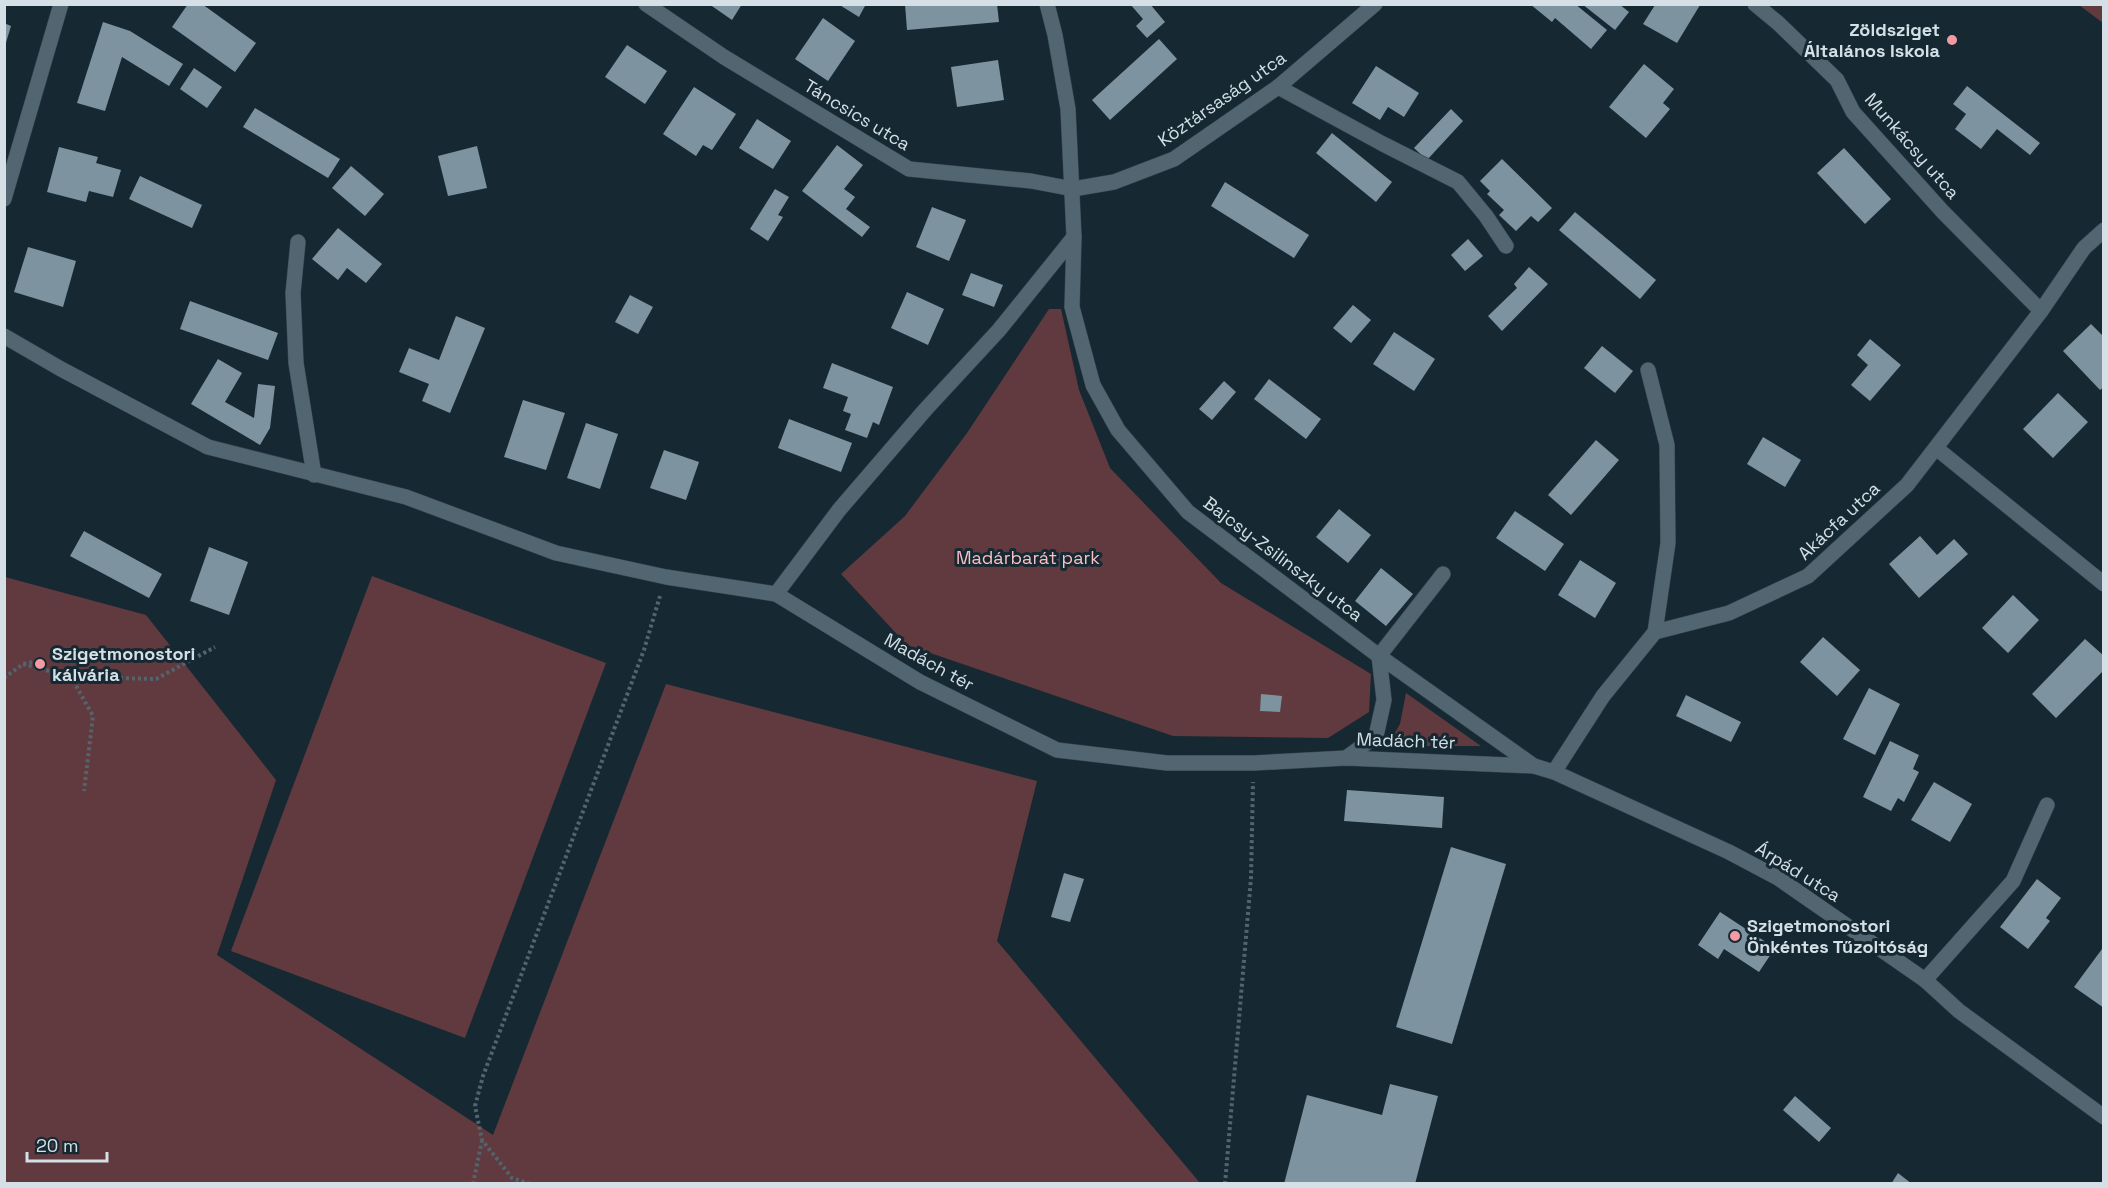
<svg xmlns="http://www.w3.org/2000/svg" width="2108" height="1188" font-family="'Space Grotesk',sans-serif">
<rect width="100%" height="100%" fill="#162933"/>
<g fill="#603a3e">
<path d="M2079,5H2103V23Z"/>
<path d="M1049,309H1061L1079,390L1110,468L1221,583L1371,674L1369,712L1328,738L1173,736L907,645L841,574L905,516L967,433Z"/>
<path d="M372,576L606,663L465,1038L231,951Z"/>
<path d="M5,577L146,615L276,780L217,955L493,1135L666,684L1037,781L997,941L1200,1183H5Z"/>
<path d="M1406,693L1481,746H1387L1400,724Z"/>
</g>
<g fill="#7d939f">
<path d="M188,4H202L256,43L235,72L172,27Z"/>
<path d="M709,4H742L732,20Z"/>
<path d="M838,4H866L859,17Z"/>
<path d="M905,4H997L999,22L907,30Z"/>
<path d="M1130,4H1150L1165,22L1147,38L1136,26L1143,19Z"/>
<path d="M1530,4H1575L1607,30L1591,49L1555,18L1552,22Z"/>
<path d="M1582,4H1619L1629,12L1615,30Z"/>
<path d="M1655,5H1700L1677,43L1643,24Z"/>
<path d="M823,18L855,41L828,81L795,59Z"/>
<path d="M103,22L130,31L183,64L169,86L122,57L105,111L77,103Z"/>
<path d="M4,23L11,26L5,46L4,45Z"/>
<path d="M1159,39L1177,59L1110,120L1092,100Z"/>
<path d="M627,45L667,71L645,104L605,77Z"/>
<path d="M998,60L1004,100L957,107L951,67Z"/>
<path d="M1644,64L1674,89L1663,103L1670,109L1646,138L1609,107Z"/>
<path d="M1376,66L1419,93L1404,117L1388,107L1380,120L1352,103Z"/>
<path d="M194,68L222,87L207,108L180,89Z"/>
<path d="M1967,86L2040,143L2030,155L1997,129L1981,149L1955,129L1966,114L1953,104Z"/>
<path d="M694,87L736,114L712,150L703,145L696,156L663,134Z"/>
<path d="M255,108L340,159L328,178L243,127Z"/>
<path d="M1451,109L1463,121L1427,160L1414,148Z"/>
<path d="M757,119L791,141L773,169L739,148Z"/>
<path d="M1332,133L1392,182L1376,202L1316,153Z"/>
<path d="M837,145L863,165L844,189L855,197L846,209L870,227L862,237L802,191Z"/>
<path d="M477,146L487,188L448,196L438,156Z"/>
<path d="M59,147L98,157L96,163L121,170L113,197L89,191L86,202L47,192Z"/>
<path d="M1844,148L1891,199L1865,224L1817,173Z"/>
<path d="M1502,159L1552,208L1538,222L1531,216L1516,231L1499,215L1504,210L1487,194L1490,191L1480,181Z"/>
<path d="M351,166L384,194L365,216L332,188Z"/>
<path d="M140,176L202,205L192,228L129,199Z"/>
<path d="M1225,182L1309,235L1294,258L1211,206Z"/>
<path d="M775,189L789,197L778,215L783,217L768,241L750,229Z"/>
<path d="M932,207L966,220L949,261L916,247Z"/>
<path d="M1575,212L1656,280L1640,299L1559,230Z"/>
<path d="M338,228L382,264L366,283L347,268L338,280L312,259Z"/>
<path d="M1468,239L1483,256L1465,271L1451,255Z"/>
<path d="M28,247L76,261L63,307L14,292Z"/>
<path d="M1529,267L1548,284L1502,331L1488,316L1517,288L1514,284Z"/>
<path d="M971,273L1003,285L994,307L962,295Z"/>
<path d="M907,292L944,309L928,345L891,328Z"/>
<path d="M630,295L653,307L638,334L615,322Z"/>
<path d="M190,301L278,333L268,360L180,329Z"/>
<path d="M1353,305L1371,320L1351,343L1333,328Z"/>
<path d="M456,316L485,328L450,413L422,401L429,384L399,372L409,348L439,360Z"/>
<path d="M2091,324L2104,337V387L2100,390L2063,351Z"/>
<path d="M1394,332L1435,359L1414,391L1373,364Z"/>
<path d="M1870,339L1901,365L1870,401L1851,385L1868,365L1857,355Z"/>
<path d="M1602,346L1633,371L1615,393L1584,368Z"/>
<path d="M218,359L242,373L225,402L254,418L258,384L275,386L270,428L260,445L191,404Z"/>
<path d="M832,363L893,387L879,425L873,422L867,438L845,430L851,414L843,411L848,397L823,388Z"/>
<path d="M1269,379L1321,419L1306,439L1254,399Z"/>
<path d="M1224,381L1236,392L1212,420L1199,409Z"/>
<path d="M2058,393L2088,422L2053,458L2023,429Z"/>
<path d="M523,400L565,413L546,470L504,457Z"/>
<path d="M789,419L852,443L841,472L778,448Z"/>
<path d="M586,423L618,434L600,489L567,478Z"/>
<path d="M1763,437L1801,460L1785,487L1747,464Z"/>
<path d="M1596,440L1619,460L1571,515L1548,495Z"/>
<path d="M664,450L699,462L686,500L650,488Z"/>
<path d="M1339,509L1371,535L1348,563L1316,537Z"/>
<path d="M1515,511L1564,544L1545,571L1496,538Z"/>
<path d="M84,531L162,574L149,598L70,556Z"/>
<path d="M1920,536L1937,555L1954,539L1968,554L1919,598L1889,564Z"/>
<path d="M209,547L248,562L229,615L190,601Z"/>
<path d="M1580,560L1616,583L1595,618L1558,595Z"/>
<path d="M1381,568L1413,594L1386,626L1355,601Z"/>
<path d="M2013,595L2039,620L2008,653L1982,628Z"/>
<path d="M1823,637L1860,670L1837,696L1800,662Z"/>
<path d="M2085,639L2104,656V670L2056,718L2032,694Z"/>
<path d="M1869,688L1900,704L1875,755L1843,739Z"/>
<path d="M1261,694L1282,696L1280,712L1260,711Z"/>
<path d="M1686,695L1741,722L1731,742L1676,716Z"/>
<path d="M1890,741L1919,755L1913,769L1919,772L1904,802L1898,798L1891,811L1863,797Z"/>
<path d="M1934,782L1972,804L1950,842L1911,820Z"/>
<path d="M1347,790L1444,797L1442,828L1344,821Z"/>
<path d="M1451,847L1506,864L1452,1044L1396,1027Z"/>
<path d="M1064,873L1084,879L1070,922L1051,917Z"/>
<path d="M2037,879L2061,898L2046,918L2050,921L2028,949L2000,927Z"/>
<path d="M1720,912L1775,948L1759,972L1724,949L1718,959L1698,945Z"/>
<path d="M2102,949L2104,951V1008L2074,987Z"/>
<path d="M1390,1084L1438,1096L1415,1184H1284L1307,1095L1382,1115Z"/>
<path d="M1795,1096L1831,1128L1819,1142L1783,1110Z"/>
<path d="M1898,1173L1912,1184H1891Z"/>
</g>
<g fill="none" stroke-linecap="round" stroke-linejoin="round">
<g stroke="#34434c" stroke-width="16">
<path id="lane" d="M1278,87L1383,144L1458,182L1486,216L1506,246"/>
</g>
<g stroke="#34434c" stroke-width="16">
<g id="street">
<path d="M646,4L724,57L909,169L1031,181L1073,189L1114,182L1174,159L1278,87L1375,4"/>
<path d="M1047,4L1055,35L1068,109L1074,237L1072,307L1093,385L1118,430L1188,512L1379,656L1534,766"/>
<path d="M1755,4L1778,23L1837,80L1853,112L1943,212L2041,311"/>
<path d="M298,242L293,293L296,363L314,475"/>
<path d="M4,336L61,369L208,447L406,497L556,553L666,577L776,594L920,682L1057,750L1167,763H1254L1346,758L1534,766L1554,772L1729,852L1778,878L1925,980L1959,1011L2104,1117"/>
<path d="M1648,370L1667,445L1668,543L1655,632"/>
<path d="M1936,448L2104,584"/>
<path d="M776,594L839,510L925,410L999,330L1074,237"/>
<path d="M1346,758L1376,736L1384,700L1379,656L1443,574"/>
<path d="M1554,772L1603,696L1655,632L1729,613L1808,576L1907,485L2041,311L2084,248L2104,230"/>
<path d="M1925,980L2013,881L2047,805"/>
</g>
</g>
<g stroke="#34434c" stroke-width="16">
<path id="secondary" d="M4,199L61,4"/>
</g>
<g stroke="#53646d" stroke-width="4" stroke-dasharray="3 3" stroke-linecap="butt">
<path d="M23,664L71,677L93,716L84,791"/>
<path d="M72,677L156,679L215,647"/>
<path d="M4,678L23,664L32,662"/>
<path d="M473,1184L482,1140"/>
<path d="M530,1184L512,1178L482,1140L475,1106L483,1076L644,650L660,596"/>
<path d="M1225,1184L1251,878L1253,782"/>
</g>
<use href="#lane" stroke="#516671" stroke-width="15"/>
<use href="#street" stroke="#516671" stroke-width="15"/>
<use href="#secondary" stroke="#516671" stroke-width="15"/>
</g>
<g fill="#f49aa3" stroke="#162933" stroke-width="2">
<circle cx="1952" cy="40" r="6"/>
<circle cx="40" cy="664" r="6"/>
<circle cx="1735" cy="936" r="6"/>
</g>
<g text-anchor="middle" stroke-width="6" stroke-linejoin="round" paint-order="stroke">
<g font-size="18" font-weight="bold" fill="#d4e0e6" stroke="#162933" text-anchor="start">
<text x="1940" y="36" text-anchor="end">Zöldsziget<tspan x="1940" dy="21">Általános Iskola</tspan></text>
<text x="52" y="660">Szigetmonostori<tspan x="52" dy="21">kálvária</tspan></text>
<text x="1747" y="932">Szigetmonostori<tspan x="1747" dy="21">Önkéntes Tűzoltóság</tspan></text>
</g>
<g font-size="18" fill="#d4e0e6" stroke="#162933">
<text transform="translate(1222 99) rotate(-35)" y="6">Köztársaság utca</text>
<text transform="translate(857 115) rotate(31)" y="6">Táncsics utca</text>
<text transform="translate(1912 146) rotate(49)" y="6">Munkácsy utca</text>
<text transform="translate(1839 521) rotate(-43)" y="6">Akácfa utca</text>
<text transform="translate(1283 559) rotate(37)" y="6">Bajcsy-Zsilinszky utca</text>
<text transform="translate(929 662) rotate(29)" y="6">Madách tér</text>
<text transform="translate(1406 741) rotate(2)" y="6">Madách tér</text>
<text transform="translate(1798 872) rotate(32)" y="6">Árpád utca</text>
</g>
<g font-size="18" fill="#fabec2" stroke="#162933">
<text x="1028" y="564">Madárbarát park</text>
</g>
</g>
<rect width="2108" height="1188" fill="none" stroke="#d4e0e6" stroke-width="12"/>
<path d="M27 1152v9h80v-9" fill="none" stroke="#d4e0e6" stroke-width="3"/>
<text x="36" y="1152" font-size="18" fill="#d4e0e6" stroke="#162933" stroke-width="4.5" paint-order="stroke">20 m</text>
</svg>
